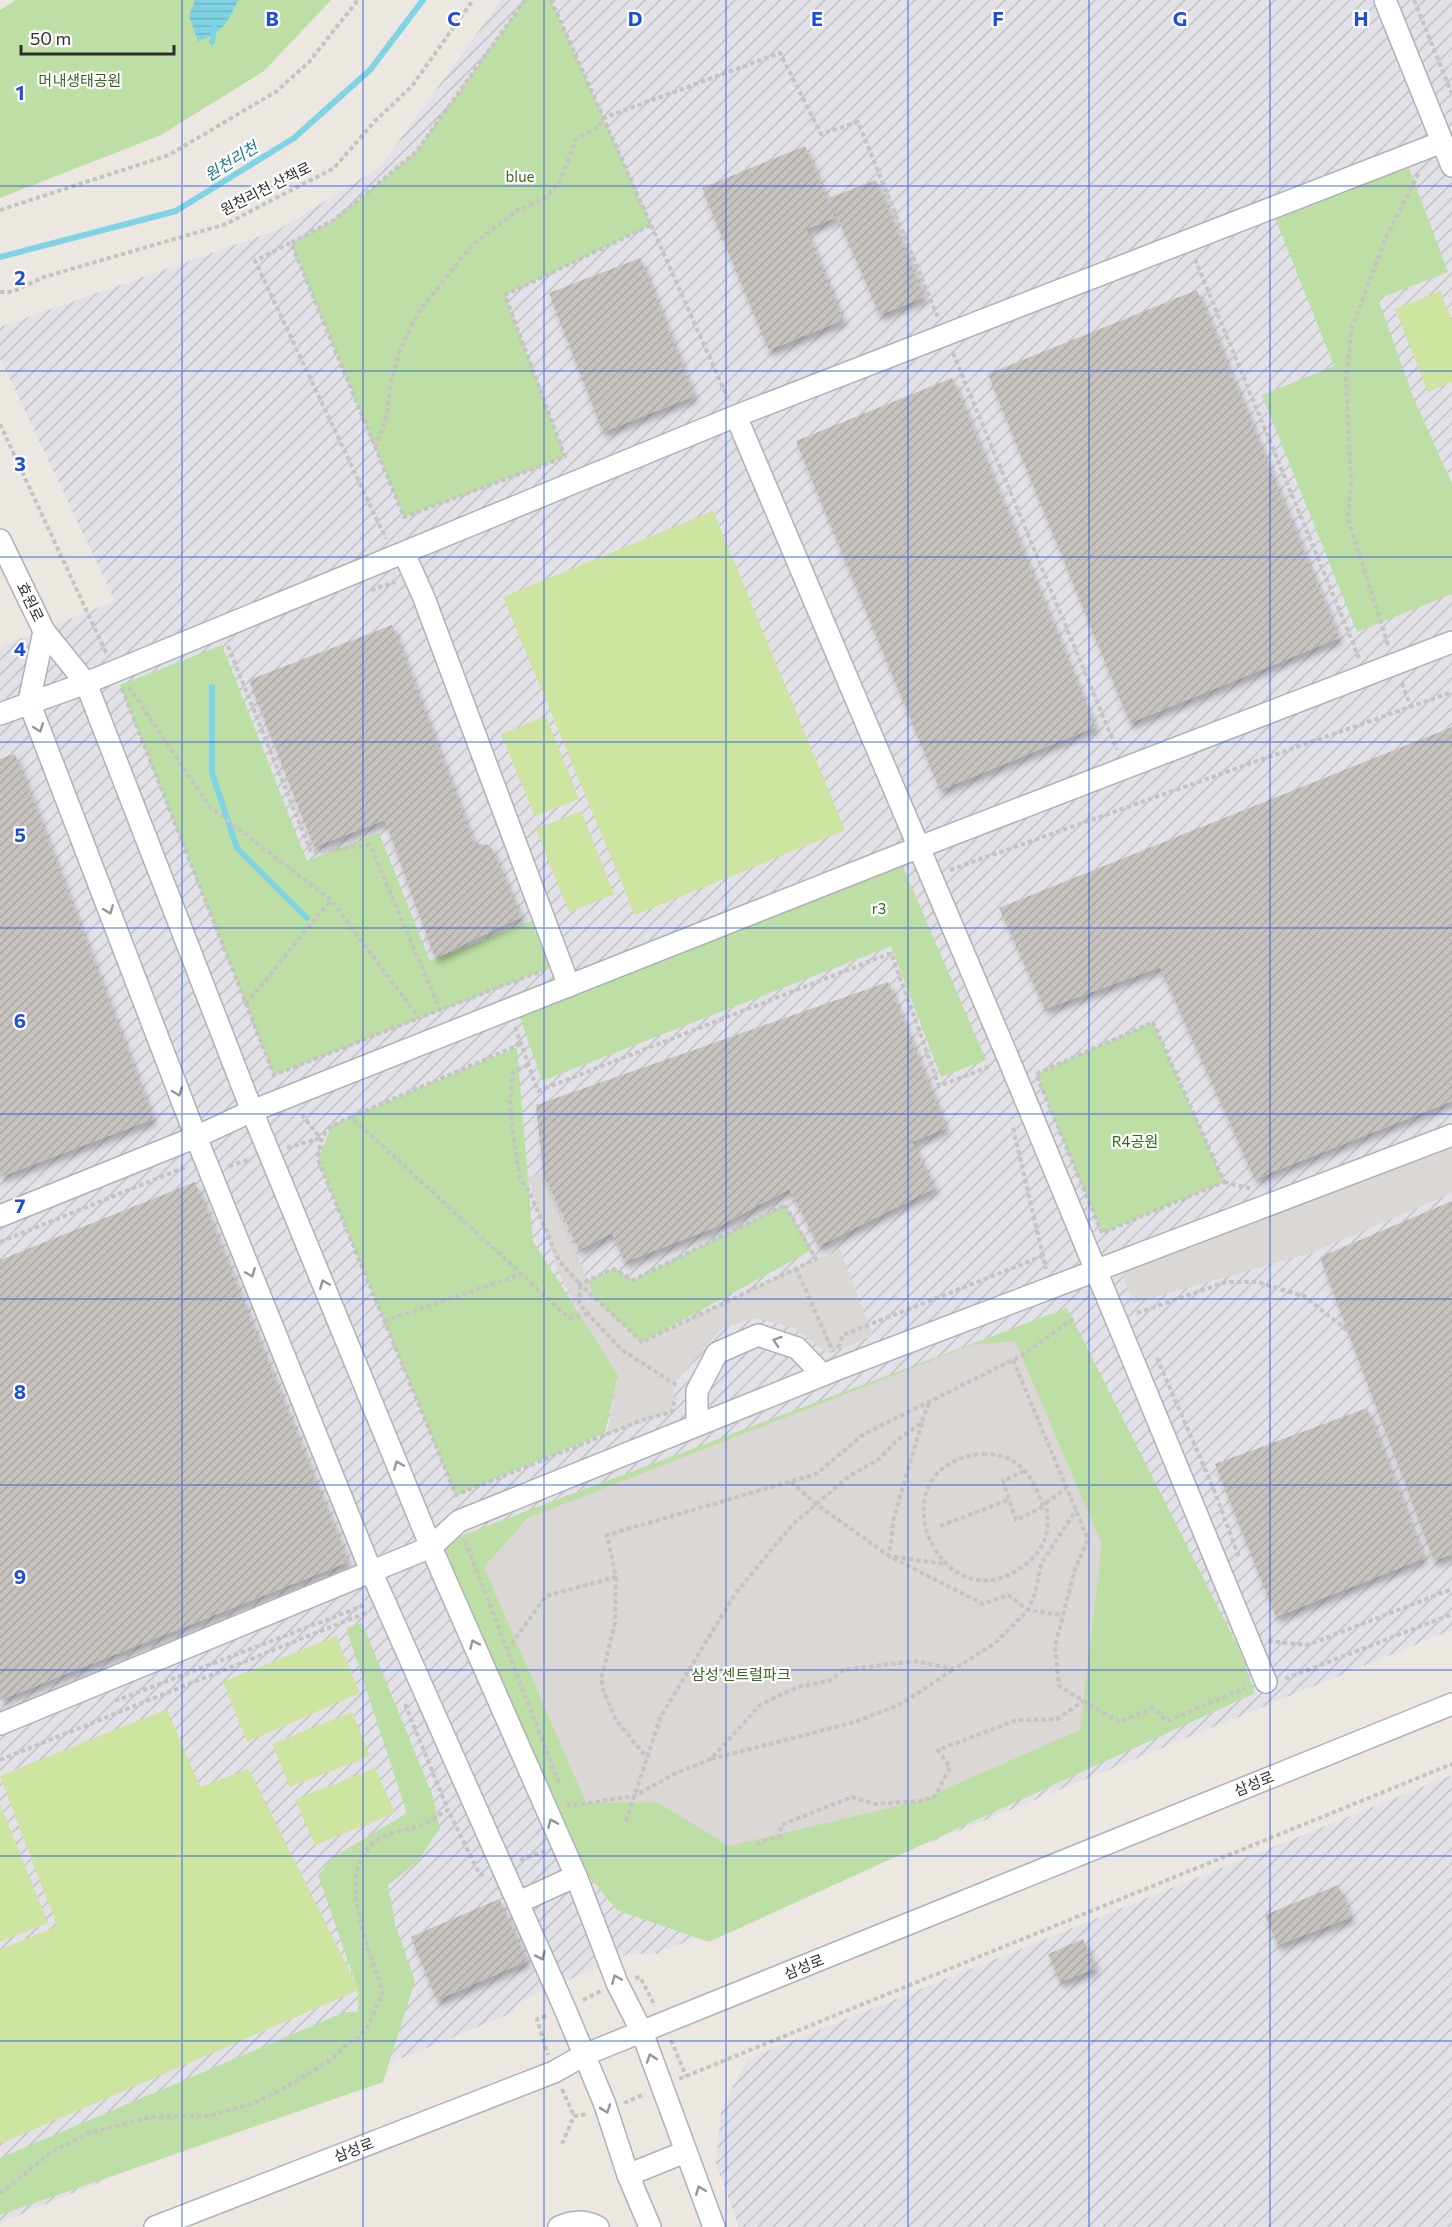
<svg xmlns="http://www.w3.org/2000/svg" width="1452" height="2227" font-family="Commissioner,'Noto Sans KR',sans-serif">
<defs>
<pattern id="industrial-furrows" width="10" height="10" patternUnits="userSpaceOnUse" patternTransform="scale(1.5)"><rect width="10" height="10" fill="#e2e1e7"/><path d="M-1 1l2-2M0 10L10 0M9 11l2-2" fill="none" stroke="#c2c1c6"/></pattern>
<pattern id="water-rules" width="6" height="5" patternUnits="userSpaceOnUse" patternTransform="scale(1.5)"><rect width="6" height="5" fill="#80d3e4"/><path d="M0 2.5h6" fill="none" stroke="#6fb5c4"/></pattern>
<pattern id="building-hatch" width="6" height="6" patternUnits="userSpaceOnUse" patternTransform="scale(1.5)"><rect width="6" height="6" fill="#c7c2bd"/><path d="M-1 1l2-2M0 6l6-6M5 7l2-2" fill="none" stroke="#aba7a3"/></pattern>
<filter id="shadow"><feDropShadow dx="3.5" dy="6" stdDeviation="3" flood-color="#0004"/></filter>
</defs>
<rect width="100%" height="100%" fill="#ede7e2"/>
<g fill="url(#industrial-furrows)">
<path d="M501,0H1452V1630L656,1954H628L521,2001L512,2013L0,2223V647L115,601L0,358V327L280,229L380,167Z"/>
<path d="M1452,1775V2227H739L716,2164L721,2110L747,2059Z"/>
</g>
<g fill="#bddea4">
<path d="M16,0H331L264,71L161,135L0,198V10Z"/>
<path d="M525,0H551L651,225L505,295L565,457L404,517L291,243L334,220L416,152Z"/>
<path d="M1407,163L1448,272L1378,299L1414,399L1452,484V594L1357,632L1262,395L1334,366L1274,215Z"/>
<path d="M222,645L307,861L379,833L430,961L531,921L550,968L274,1075L120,685Z"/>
<path d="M900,860L986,1060L941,1077L891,946L542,1081L519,1015Z"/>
<path d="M1153,1022L1224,1182L1102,1233L1036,1074Z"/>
<path d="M517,1047L533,1241L618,1375L605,1433L456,1495L318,1160L332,1125Z"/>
<path d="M785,1205L812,1250L642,1342L580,1284L614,1269L633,1280Z"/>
<path d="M1067,1308L1240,1651L1255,1693L709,1942L617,1910L562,1845L431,1547Z"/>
<path d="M362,1623L432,1794L440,1828L417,1862L388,1885L395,1924L415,1981L383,2082L0,2215V2158L345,2012H358V1990L318,1875L335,1856L407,1813L346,1628Z"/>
</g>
<g fill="#cee4a1">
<path d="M1440,291L1452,321V382L1428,392L1395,309Z"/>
<path d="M713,511L845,830L635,915L503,597Z"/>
<path d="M546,716L579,799L535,816L501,734Z"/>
<path d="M581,811L614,894L569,912L536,829Z"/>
<path d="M336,1636L360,1693L247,1742L223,1682Z"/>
<path d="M167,1709L200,1787L249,1769L359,1990L0,2144V1950L57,1926L0,1776Z"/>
<path d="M352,1712L370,1756L290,1787L272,1744Z"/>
<path d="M375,1768L395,1813L315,1845L295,1800Z"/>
<path d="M0,1804L48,1923L0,1942Z"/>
</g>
<g fill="#dad7d4">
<path d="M1452,1142V1193L1311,1253L1133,1303L1122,1274Z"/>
<path d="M543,1173L595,1298L642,1342L796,1268L840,1250L873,1336L829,1353L794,1328L756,1318L721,1329L674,1383L672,1412L607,1434L618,1375L584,1322L559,1273L528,1177Z"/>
<path d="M1015,1341L1102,1544L1080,1730L916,1802L729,1846L657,1802L586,1803L484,1567L528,1518L971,1345Z"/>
</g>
<path fill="url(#water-rules)" d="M195,0H238C227,25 224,30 198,41L189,16Z"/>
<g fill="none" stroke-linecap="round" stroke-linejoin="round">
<g stroke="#80d3e4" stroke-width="6">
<path d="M212,42L214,27"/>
<path d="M0,257L176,211L294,138L370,70L423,0"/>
<path d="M212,687V773L237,848L307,918"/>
</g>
</g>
<g fill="url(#building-hatch)" filter="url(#shadow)">
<path d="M805,146L835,218L806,229L843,320L769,350L702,188Z"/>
<path d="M876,180L924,297L880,315L829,198Z"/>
<path d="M640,258L694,396L603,432L549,293Z"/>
<path d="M1197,290L1339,638L1130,723L988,374Z"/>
<path d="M952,378L1095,727L940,790L796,441Z"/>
<path d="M392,625L474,844L490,845L521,917L435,958L385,820L314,847L249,680Z"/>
<path d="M1452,727V1101L1255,1179L1160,967L1045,1009L999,908Z"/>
<path d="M15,754L153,1119L0,1177V759Z"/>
<path d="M888,982L946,1128L912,1142L935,1188L819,1246L789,1189L721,1225L625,1262L612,1233L579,1250L543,1173L536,1105Z"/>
<path d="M195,1182L348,1562L0,1700V1260Z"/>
<path d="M1452,1201V1554L1434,1561L1320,1257Z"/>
<path d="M1367,1408L1424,1558L1276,1617L1215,1464Z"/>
<path d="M1338,1885L1351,1917L1278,1945L1265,1915Z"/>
<path d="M499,1899L527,1961L437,2000L411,1937Z"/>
<path d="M1083,1939L1096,1968L1060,1982L1048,1954Z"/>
</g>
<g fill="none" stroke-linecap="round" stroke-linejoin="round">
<g stroke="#aeb1b8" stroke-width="24">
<g id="minor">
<path d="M1385,0L1452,166"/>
<path d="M736,416L1009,1060L1266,1682"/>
<path d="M0,540L44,631L86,683L252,1111L431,1547L576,1876L617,1983L642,2032L714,2227"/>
<path d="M404,553L424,598L569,986"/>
<path d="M44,631L29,702L196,1137L371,1571L565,2009L604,2102L628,2175L650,2227"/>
<path d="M0,714L86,683L736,416L1442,142"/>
<path d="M0,1216L196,1137L252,1111L917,848L1452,642"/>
<path d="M697,1425V1391L717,1353L758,1335L797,1348L823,1375"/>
<path d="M0,1724L431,1547L459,1521L840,1368L1452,1135"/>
<path d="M519,1902L576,1876"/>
<path d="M628,2175L685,2152"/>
<path d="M155,2227L554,2072L584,2055L1452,1704"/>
<path d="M559,2227C572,2221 586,2220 598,2227"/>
</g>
</g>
<g stroke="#c4c4c4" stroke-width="4" stroke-dasharray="4.5 3" stroke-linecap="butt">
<path d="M525,0L416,152L334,220L291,243L404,517L565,457L505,295L651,225L551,0"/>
<path d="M1414,0L1452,94"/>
<path d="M0,210L169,155L277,91L309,62L358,0"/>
<path d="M651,225L728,399"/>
<path d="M290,243L255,261L386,539"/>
<path d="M1195,259L1359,658"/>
<path d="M0,292H12L44,277L226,224L334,168L375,121L412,86L473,0"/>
<path d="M953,353L1117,750"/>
<path d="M0,424L107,655"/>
<path d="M375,448L387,415L390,385L400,350L417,314L471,246L517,210L543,200L560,181L576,139L599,127L603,118L780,53L821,134L858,122L938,318"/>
<path d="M371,590L395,582"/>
<path d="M1388,645L1348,519L1351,480L1346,379L1352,328L1386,237L1419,173"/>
<path d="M228,646L311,852L370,845L440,1010L499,987L500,989"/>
<path d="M1402,683L1411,708"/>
<path d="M129,687L210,807L331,900L419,1018L440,1010"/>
<path d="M122,689L274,1075L419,1018"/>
<path d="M950,870L1452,692"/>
<path d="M499,987L542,971"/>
<path d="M246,1004L331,900"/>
<path d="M1153,1022L1224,1182L1102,1233L1036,1074Z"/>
<path d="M515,1027L538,1091L891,953L939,1086L991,1066"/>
<path d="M528,1065L513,1072L510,1102L512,1126L520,1179L529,1191L559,1261L580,1284L579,1304L622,1350L678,1386"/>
<path d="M351,1117L521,1044"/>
<path d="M1013,1128L1046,1269"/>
<path d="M287,1148L320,1138L300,1112"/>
<path d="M229,1166L251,1159"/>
<path d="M1224,1182L1252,1189"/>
<path d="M785,1205L816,1259L642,1342L580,1284L614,1269L633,1280Z"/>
<path d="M0,1242L188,1166"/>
<path d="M796,1268L833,1352"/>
<path d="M1137,1313L1226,1282H1257L1304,1296L1348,1331"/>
<path d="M588,1314L569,1318L351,1117C326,1128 320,1132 318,1160L456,1495L642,1420L672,1412L675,1398"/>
<path d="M384,1321L522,1274"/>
<path d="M838,1348L843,1335L1043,1256"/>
<path d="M1157,1358L1214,1490L1239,1557"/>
<path d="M1013,1360L1088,1539L1075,1569L1055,1646L1059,1686L1119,1722L1153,1708L1167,1721L1245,1688"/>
<path d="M922,1423L894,1517L889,1556L945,1564"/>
<path d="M983,1454C1019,1454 1033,1475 1043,1507L1046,1503C1050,1529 1048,1546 1026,1564C941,1633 868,1464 983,1454Z"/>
<path d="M1024,1471L1003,1481L1016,1520L1043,1507"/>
<path d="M791,1482L816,1504L889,1556L983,1604L1008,1595L1028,1610L1062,1615"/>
<path d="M1046,1503L1066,1488"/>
<path d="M940,1526L1008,1500"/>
<path d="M465,1541L559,1783"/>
<path d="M616,1577L615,1623L602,1675V1687L616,1720L647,1758"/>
<path d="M1268,1641L1308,1645L1452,1589"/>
<path d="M507,1650L546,1596L616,1577L607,1535L816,1474L864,1434L1021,1356L1074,1318"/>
<path d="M1285,1677L1287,1678L1452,1614"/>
<path d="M115,1701L365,1605"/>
<path d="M405,1704L448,1810"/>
<path d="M711,1759L855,1722L901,1704L954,1669"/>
<path d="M0,1760L368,1612"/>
<path d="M568,1803L569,1806L634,1796L674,1774L711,1759L761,1704L798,1687L829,1681L843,1670L915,1661L954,1669L995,1643L1028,1610L1035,1594L1041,1564L1076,1510"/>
<path d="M626,1821L661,1716L735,1594L792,1525L848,1477L879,1459L895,1442L922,1422L929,1402"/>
<path d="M756,1844L780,1836L781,1825L852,1797L874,1804L921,1801L935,1796L950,1767L938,1750L1017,1720L1057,1719L1083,1701"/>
<path d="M520,1860L544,1851"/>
<path d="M635,1978L640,1977L655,2006"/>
<path d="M583,2000L601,1991"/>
<path d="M546,2016L537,2019L548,2055"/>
<path d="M671,2040L686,2076"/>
<path d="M679,2079L1452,1764"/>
<path d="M562,2089L574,2116"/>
<path d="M624,2103L645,2094"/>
<path d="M562,2144L574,2116L588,2114"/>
<path d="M0,2193L53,2151L92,2132L151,2117L210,2116L251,2104L280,2090L331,2060L347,2044L358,2038L368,2026L383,1993C371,1953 330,1867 380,1838C393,1831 410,1830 424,1824C432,1820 440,1814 448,1810L480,1875L485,1873"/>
</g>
<use href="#minor" stroke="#fff" stroke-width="21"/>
</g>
<defs><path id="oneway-chevron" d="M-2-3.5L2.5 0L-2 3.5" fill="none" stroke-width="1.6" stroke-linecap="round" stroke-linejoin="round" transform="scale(1.5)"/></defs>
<g stroke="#969696">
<use href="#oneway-chevron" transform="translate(39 728) rotate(69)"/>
<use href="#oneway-chevron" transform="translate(109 910) rotate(69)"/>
<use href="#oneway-chevron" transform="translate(178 1092) rotate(69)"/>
<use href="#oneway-chevron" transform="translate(251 1273) rotate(68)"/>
<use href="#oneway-chevron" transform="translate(324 1284) rotate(-112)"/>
<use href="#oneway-chevron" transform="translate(777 1341) rotate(-162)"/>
<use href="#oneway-chevron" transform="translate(398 1465) rotate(-112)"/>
<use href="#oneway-chevron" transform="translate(474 1644) rotate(-114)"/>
<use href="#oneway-chevron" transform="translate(552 1823) rotate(-114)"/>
<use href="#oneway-chevron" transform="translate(541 1956) rotate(66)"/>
<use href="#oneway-chevron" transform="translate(616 1979) rotate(-113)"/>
<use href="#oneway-chevron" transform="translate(651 2058) rotate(-109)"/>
<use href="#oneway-chevron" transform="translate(606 2109) rotate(71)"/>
<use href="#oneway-chevron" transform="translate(700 2190) rotate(-111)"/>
</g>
<path fill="none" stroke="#1d4ed8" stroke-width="1.5" stroke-opacity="0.55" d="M182,0V2227M363,0V2227M544,0V2227M726,0V2227M908,0V2227M1089,0V2227M1270,0V2227M0,186H1452M0,371H1452M0,557H1452M0,742H1452M0,928H1452M0,1114H1452M0,1299H1452M0,1485H1452M0,1670H1452M0,1856H1452M0,2041H1452"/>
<g text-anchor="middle" stroke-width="4.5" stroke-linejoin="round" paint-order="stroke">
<g font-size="15" fill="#376623" stroke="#fff">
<text x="80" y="86">머내생태공원</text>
<text x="520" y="182">blue</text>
<text x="879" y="914">r3</text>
<text x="1135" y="1147">R4공원</text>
<text x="741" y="1680">삼성 센트럴파크</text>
</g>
<g font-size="15" fill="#2e2e2e" stroke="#fff">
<text transform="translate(266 189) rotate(-27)" y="5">원천리천 산책로</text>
<text transform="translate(30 602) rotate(64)" y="5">효원로</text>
<text transform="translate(1254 1784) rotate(-22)" y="5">삼성로</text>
<text transform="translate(804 1967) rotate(-22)" y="5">삼성로</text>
<text transform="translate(354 2150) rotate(-21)" y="5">삼성로</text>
</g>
<g font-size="16" font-style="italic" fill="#1b7594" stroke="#fff">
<text transform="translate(231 161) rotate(-32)" y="6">원천리천</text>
</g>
</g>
<g font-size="20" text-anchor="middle" font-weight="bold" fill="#1d4ed8" stroke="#fff" stroke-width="4.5" stroke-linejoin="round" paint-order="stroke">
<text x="272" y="26">B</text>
<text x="454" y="26">C</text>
<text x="635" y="26">D</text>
<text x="817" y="26">E</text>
<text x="998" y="26">F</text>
<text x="1180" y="26">G</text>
<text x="1361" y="26">H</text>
<text x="20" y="100">1</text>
<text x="20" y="285">2</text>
<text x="20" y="471">3</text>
<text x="20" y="656">4</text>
<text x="20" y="842">5</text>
<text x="20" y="1028">6</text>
<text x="20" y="1213">7</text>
<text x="20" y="1399">8</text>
<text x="20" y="1584">9</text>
</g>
<path d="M21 45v9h153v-9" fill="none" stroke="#2e2e2e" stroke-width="3"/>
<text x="30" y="45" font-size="18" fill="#2e2e2e" stroke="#ffffff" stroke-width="4.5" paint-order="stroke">50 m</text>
</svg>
